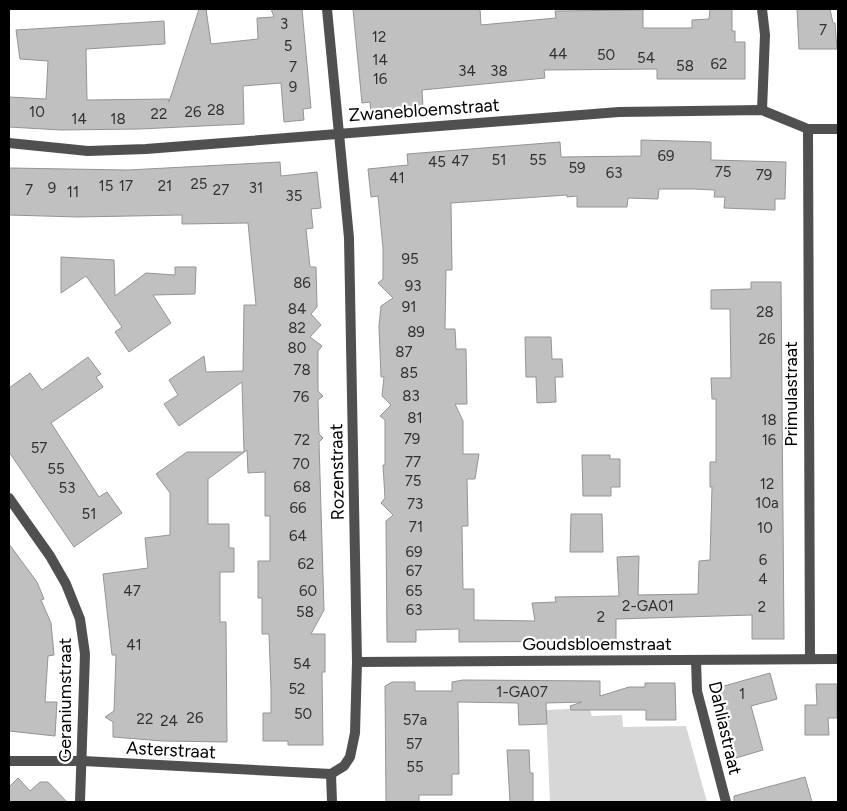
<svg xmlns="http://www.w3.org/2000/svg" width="847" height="811" font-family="Figtree,sans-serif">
<rect width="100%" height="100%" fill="#fff"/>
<path fill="#d7d7d7" d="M589,708L592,716L622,715L623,727L686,726L707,802H550L546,710Z"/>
<g fill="#c0c0c0" stroke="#949494">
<path d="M199,9H206L211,44L258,39L257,18L274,17L271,9H302L311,108L303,109L304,120L284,122L281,83L243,86L244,124L140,129L61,130L9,127V97L46,99L48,61L20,59L16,30L164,21L165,44L86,49L87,100L169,99V102Z"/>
<path d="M353,9H480L481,25L556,18L555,11L643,10V28H692V20L709,19L710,9H732V31H735V42H745V79H657V69L544,70L545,78L422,90L423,107L371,114L370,102L362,103Z"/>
<path d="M797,9H830L833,23H835L837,49H799Z"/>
<path d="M641,140L711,142V160L786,162L785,199H775V210L724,208L725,197H714L715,190L693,189H659L658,199L628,198L627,207H577V196L567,197V195L451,203L452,270H446L445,329H455L456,349H466L467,404H455L463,421V454H479L475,479H467L468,526H462L463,589H474V620L535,621L532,603L556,602L555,597L619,596L617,557L639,556L638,595L698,594L699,561L710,560L712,487H710V462H716V399H712L711,378H731L730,309H711V290L751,289V282H781L784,639H752V615L616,619V641L459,642V629L416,630V642H387L386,521L393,515L381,503L385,498L383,465H385V420L380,416L391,405L382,396L384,377H381L379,326L381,306L393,298L378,283L383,279V248L378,196L371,197L368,169L408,165L407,154L560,142L561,157L641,156Z"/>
<path d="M280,162L281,176L317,172L321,208L311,209L313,228L306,229L310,267H316L317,307L311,314L321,325L310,337L322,346L318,351V391L323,396L318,400L319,434L323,438L319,442L324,610L311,634H325V672H322L323,745H288V741H263V713H271V690L269,634H262V598H258V561H270V516H265V472L248,473L247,450L208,479V524H229V548H234V572H220V622H226L227,742L163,741L113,737V722L105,717L114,711L116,655H112L103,574L148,568L145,538L170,535V493L156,474L187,452H244L242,382L179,426L164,404L178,395L169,380L204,356L206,372L243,371L244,305H256L248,223L182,224V215L78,217L9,215V168L128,170Z"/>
<path d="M61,257L114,260L115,296L146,273L175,275V267H196L195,294L153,295L171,323L129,352L115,332L122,327L86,276L61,293Z"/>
<path d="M525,337H551L552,359H562L563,377H555L556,402L537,403L536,377H526Z"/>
<path d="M88,357L101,374L96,377L103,387L51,423L99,497L107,492L122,513L74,547L9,452V388L30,373L42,390Z"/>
<path d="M582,455H610V459H620V487H611V496H583Z"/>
<path d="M571,514H602L603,552H570Z"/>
<path d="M9,544L37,582L44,599L41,600L51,623L54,655L48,656L45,702H57L55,736L9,731Z"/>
<path d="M770,673L777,699L751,706L763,750L736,758L717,688Z"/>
<path d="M463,680L600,681V696L629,687H645V683H675L676,720H646V710H571L570,706L582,702L546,703L547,724L519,725L518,703L458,702L459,774H452V795H419V802H386L385,686L392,682H415V691H452V682Z"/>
<path d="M816,684H837V718H828L829,735H805V705H817Z"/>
<path d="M507,750H529L530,773H533V802H510Z"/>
<path d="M805,777L812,802H734V796Z"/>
<path d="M18,778L30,791L40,782H48L67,802H9V787Z"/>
</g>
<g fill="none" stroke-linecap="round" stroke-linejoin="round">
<g stroke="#505050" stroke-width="10">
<path d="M327,9L349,238L357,662L355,733L350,757L344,766L331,774L332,802"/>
<path d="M762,9L765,35L762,110"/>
<path d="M808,129L810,659"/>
<path d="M9,143L88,151L146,149L619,112L762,110L808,129H838"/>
<path d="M9,498L50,556L66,584L80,619L85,654L80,802"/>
<path d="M696,660L697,691L726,802"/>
<path d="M357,662L838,659"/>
<path d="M9,761H83L331,774"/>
</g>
</g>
<g text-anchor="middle" stroke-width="4.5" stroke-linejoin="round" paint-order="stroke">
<g font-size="15" fill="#303030">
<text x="284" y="29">3</text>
<text x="823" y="35">7</text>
<text x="379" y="42">12</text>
<text x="288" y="51">5</text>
<text x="558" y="59">44</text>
<text x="606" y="60">50</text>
<text x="646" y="63">54</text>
<text x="380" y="65">14</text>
<text x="719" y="69">62</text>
<text x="685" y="71">58</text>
<text x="293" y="72">7</text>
<text x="467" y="76">34</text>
<text x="499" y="76">38</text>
<text x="380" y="84">16</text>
<text x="293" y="92">9</text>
<text x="216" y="115">28</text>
<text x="37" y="117">10</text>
<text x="193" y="117">26</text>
<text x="159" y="119">22</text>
<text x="79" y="124">14</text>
<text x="118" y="124">18</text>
<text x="666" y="161">69</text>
<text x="499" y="165">51</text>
<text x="538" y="165">55</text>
<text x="460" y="166">47</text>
<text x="437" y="167">45</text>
<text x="577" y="173">59</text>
<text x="723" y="177">75</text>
<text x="614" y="178">63</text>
<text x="764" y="180">79</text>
<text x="397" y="183">41</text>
<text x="199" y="189">25</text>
<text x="106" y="191">15</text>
<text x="126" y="191">17</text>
<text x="165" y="191">21</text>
<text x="52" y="193">9</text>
<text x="256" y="193">31</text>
<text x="29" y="195">7</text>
<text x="221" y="195">27</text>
<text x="73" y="197">11</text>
<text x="294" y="201">35</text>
<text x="410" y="264">95</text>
<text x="302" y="288">86</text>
<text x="413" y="291">93</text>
<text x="409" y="312">91</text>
<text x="297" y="314">84</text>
<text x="765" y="317">28</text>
<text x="297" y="333">82</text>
<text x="416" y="337">89</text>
<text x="767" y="344">26</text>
<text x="297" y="353">80</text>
<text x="404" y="357">87</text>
<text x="302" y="375">78</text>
<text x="409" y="378">85</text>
<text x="411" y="401">83</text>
<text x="301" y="402">76</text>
<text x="415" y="423">81</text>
<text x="769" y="425">18</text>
<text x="412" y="444">79</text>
<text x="302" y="445">72</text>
<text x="769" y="445">16</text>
<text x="39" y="453">57</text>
<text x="413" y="467">77</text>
<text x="301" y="469">70</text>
<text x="56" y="474">55</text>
<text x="413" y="486">75</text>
<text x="767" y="489">12</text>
<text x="302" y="492">68</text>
<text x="67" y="493">53</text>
<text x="767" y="508">10a</text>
<text x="415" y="509">73</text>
<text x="298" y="513">66</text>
<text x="89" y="519">51</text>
<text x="416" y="532">71</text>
<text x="765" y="533">10</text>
<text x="298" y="541">64</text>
<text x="414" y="557">69</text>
<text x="763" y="565">6</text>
<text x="306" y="569">62</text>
<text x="414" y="576">67</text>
<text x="763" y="584">4</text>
<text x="132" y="596">47</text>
<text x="308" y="596">60</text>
<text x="414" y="596">65</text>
<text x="648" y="611">2-GA01</text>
<text x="762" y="612">2</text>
<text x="414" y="615">63</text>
<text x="305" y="617">58</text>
<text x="601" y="622">2</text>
<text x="134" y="650">41</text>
<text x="302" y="669">54</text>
<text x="297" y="694">52</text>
<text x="522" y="697">1-GA07</text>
<text x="742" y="699">1</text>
<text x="303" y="719">50</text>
<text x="195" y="723">26</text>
<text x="145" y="724">22</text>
<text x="415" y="725">57a</text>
<text x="169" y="726">24</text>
<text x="414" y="749">57</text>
<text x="415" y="772">55</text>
</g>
<g font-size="18" fill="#000" stroke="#fff">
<text transform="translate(424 110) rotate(-4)" y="6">Zwanebloemstraat</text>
<text transform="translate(791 394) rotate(-90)" y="6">Primulastraat</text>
<text transform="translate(337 472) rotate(-91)" y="6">Rozenstraat</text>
<text x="597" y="650">Goudsbloemstraat</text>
<text transform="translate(65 700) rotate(-90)" y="6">Geraniumstraat</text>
<text transform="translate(725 728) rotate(77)" y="6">Dahliastraat</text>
<text transform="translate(171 750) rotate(3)" y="6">Asterstraat</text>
</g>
</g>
<rect width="847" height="811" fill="none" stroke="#000000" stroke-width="20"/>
</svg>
